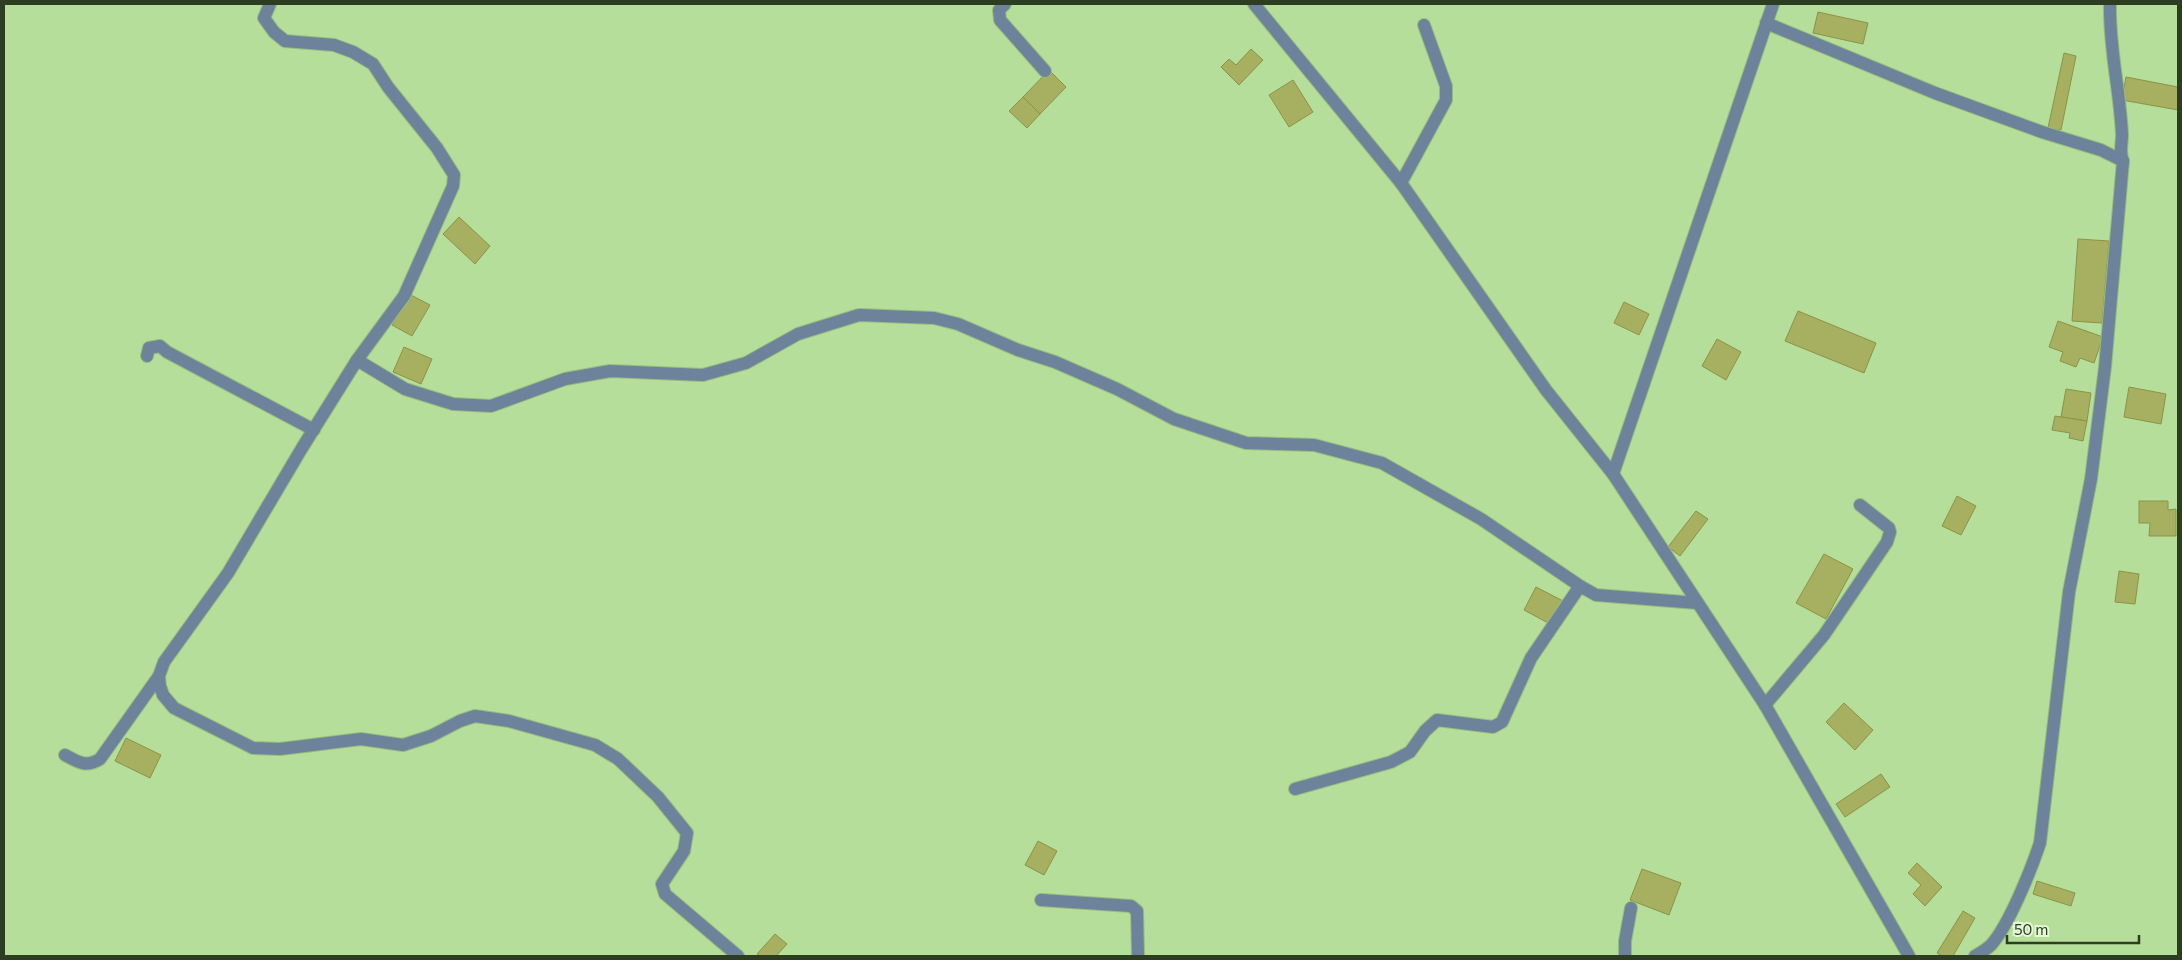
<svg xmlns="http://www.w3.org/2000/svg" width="2182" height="960" font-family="Commissioner,sans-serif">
<rect width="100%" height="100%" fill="#b4de99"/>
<g fill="#a7af61" stroke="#8c9345">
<path d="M1818,12L1868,23L1863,44L1813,33Z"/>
<path d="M1251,49L1263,60L1239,85L1221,67L1229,59L1236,65Z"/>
<path d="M2064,53L2076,56L2061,130L2048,128Z"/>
<path d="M1049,70L1066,87L1040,114L1023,97Z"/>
<path d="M2126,77L2178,87V110L2122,100Z"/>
<path d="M1293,80L1313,112L1289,127L1269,95Z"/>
<path d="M1023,97L1040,114L1027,128L1009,111Z"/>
<path d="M459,217L490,246L475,264L443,234Z"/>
<path d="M2078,239L2109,241L2102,323L2072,321Z"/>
<path d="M409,294L430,305L412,336L392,325Z"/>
<path d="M1624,302L1649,314L1639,335L1614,323Z"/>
<path d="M1798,311L1876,343L1864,373L1785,341Z"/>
<path d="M2058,321L2103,337L2094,363L2080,358L2076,367L2060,361L2063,352L2049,347Z"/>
<path d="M1717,339L1741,352L1726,380L1702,366Z"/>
<path d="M404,347L432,359L421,384L393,372Z"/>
<path d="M2129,387L2166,394L2161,424L2124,417Z"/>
<path d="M2066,389L2091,393L2087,421L2061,417Z"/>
<path d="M2055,416L2087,421L2083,441L2069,438L2070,433L2052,430Z"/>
<path d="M1957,496L1976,506L1961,535L1942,526Z"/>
<path d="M2139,501H2168V510L2176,509V536H2149L2150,523H2139Z"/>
<path d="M1696,511L1708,519L1680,556L1668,547Z"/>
<path d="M1824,554L1853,569L1826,619L1796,603Z"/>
<path d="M2119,571L2139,574L2135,604L2115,602Z"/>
<path d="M1536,587L1563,601L1550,624L1524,610Z"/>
<path d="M1844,703L1873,730L1855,750L1826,722Z"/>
<path d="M126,738L161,755L150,778L115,761Z"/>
<path d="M1881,774L1890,787L1845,817L1836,804Z"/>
<path d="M1038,841L1057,851L1044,875L1025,865Z"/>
<path d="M1917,863L1942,887L1925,906L1913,894L1921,885L1908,873Z"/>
<path d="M1642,869L1681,883L1669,915L1630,900Z"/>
<path d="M2037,881L2075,893L2071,906L2033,894Z"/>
<path d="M1963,911L1975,918L1953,956H1942L1937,953Z"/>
<path d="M775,934L787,944L777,955L779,956H760L757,954Z"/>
</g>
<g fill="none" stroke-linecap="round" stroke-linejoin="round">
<g stroke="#96bb7f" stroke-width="14">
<g id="minor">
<path d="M270,4L264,18L274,32L285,41L334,45L353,52L373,64L388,87L437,148L454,175L453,186L404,296L357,360L302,448L228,573L164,662L159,676L160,686L163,695L174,708L253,748L280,749L361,739L403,745L431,736L460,721L475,716L509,721L595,745L618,759L658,797L687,833L684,851L662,884L665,894L738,956"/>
<path d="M1005,4L999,10L1000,20L1045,71"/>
<path d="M1254,4L1401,183L1546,390L1613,474L1765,705L1909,956"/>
<path d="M1766,23L1935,93L2042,132L2101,150L2123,161C2119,152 2122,145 2122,135C2120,90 2109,49 2110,4"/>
<path d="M1401,183L1446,100V86L1424,25"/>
<path d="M147,356L149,348L160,346L167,352L314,430"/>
<path d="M357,360L405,389L453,404L491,406L565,379L610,371L703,375L746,363L798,334L859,315L934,318L958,324L1018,350L1055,362L1117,389L1174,419L1246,443L1314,445L1382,463L1481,519L1580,586L1596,595L1697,603"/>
<path d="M1613,474L1773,4"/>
<path d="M1765,705L1824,635L1887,542L1890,532L1889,528L1860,505"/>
<path d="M65,755C78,762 86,768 100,759L159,676"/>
<path d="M1295,789L1391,762L1410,752L1425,731L1437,720L1493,727L1502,722L1531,658L1580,586"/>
<path d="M1041,900L1131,906L1137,911L1138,956"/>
<path d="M1625,956V941L1631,908"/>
<path d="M1975,956C1980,953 1986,950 1991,945C2009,925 2031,870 2040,843L2069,592L2091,479L2105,367L2123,161"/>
</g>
</g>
<use href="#minor" stroke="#6d829b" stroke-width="12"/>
</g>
<rect width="2182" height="960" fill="none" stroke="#2c3d21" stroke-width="10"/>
<path d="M2007 935v8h132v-8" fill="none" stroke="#2c3d21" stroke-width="2.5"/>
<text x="2014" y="935" font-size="15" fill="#2c3d21" stroke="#e3f8d5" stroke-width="4" paint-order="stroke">50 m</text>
</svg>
